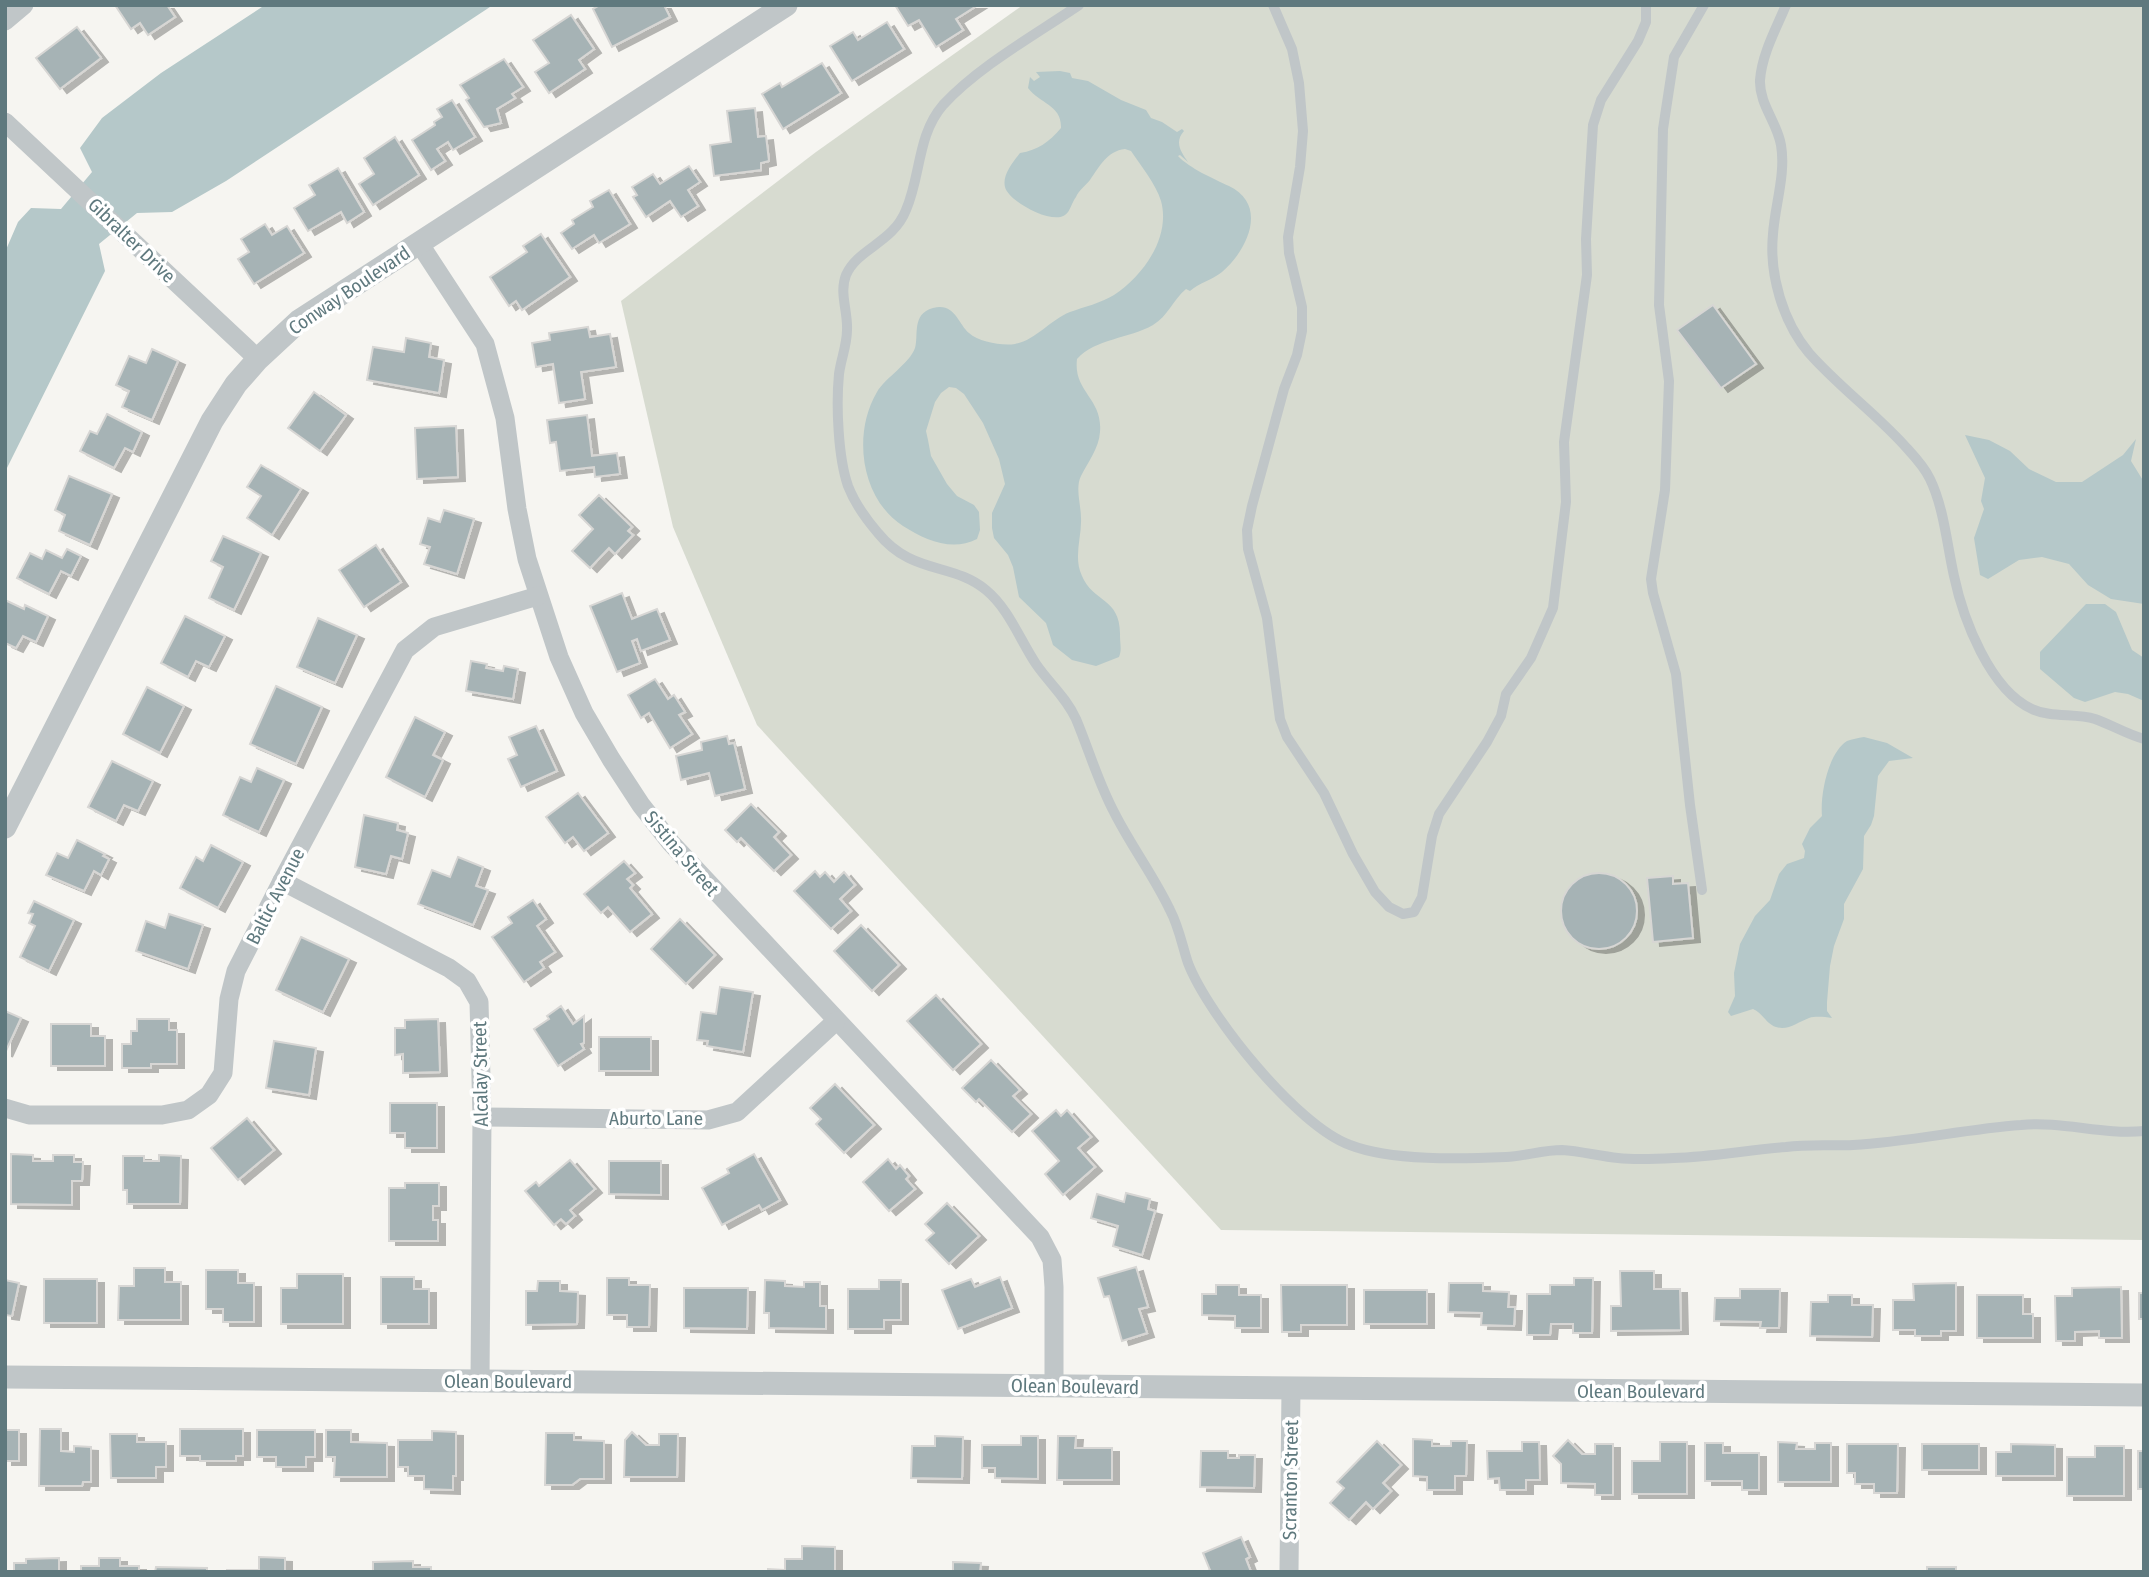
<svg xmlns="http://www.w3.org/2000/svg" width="2149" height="1577" font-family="'Fira Sans Condensed',sans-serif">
<defs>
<filter id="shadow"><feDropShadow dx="7" dy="4" stdDeviation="0" flood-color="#0004"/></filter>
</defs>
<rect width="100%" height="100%" fill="#f6f5f1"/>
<path fill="#d7dbd0" d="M1023,5H2144V1240L1221,1230L757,725L673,527L621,301L816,152Z"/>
<g fill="#b5c8c9">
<path d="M265,5H493L226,181L172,212L137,213L99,244L105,271L5,472V252L18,222L31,208L61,209L92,172L80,148L102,118L161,73Z"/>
<path d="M1060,71L1070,73L1072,78L1088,81L1121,100L1146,110L1151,118L1162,122L1177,132L1182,129L1184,131C1174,142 1181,152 1188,162L1180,155L1178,156C1189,168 1214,179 1229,186C1269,205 1247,251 1222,272C1212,280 1199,283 1190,291L1186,289C1173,300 1168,316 1153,325C1129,339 1096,338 1077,359C1073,392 1103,398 1100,432C1099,448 1088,462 1081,476C1075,488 1081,505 1081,518C1082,537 1073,557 1082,576C1093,603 1121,597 1120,636C1120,644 1122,650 1119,657L1096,666L1072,660L1053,645L1046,623L1019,597L1013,567L1008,555L994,538L992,528V513L1005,484L999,459L983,423L964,394L956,388L949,387L941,393L935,402L926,431L928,440L931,456L947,484L957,496L974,505L979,512L980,530L977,539C952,552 925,540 903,526C861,499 852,434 877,392C885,378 910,363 915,348C919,336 911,314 933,308C955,302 958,324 969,333C979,342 1002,346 1015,344C1036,340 1050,320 1070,312C1084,307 1101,303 1114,295C1143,276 1171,237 1161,201C1156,184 1141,166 1131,151L1125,149C1107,151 1100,166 1090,180C1085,186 1079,190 1076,197C1072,202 1070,212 1065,215C1052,225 1008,201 1005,187C1002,175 1013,162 1020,153C1038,150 1049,142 1061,128C1062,105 1040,104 1028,88L1030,77L1034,81L1040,77L1036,72Z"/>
<path d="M1965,435L1989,440L2010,451L2029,469L2056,482H2082L2123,455L2136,439L2131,461L2144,482V604L2111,599L2088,585L2069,564L2042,557L2019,560L1988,579L1980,575L1974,538L1984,509L1981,501L1985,478Z"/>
<path d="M2086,604H2105L2116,612L2132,650L2144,658V701L2128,694L2115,692L2085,702L2074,698L2040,669V652Z"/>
<path d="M1864,737L1887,743L1913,758L1889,761L1878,776L1874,816L1871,825L1864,836L1863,869L1844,904V919L1834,946L1830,966L1827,1002V1011L1832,1018C1824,1017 1816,1016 1809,1018C1798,1022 1788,1031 1776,1027C1766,1024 1763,1013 1753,1009L1731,1016L1728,1012L1735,996L1734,973L1740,944L1755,916L1770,900L1779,874L1787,864L1804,858L1805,851L1802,844L1810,828L1822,816C1820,795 1828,753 1847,741C1852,739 1858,738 1864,737Z"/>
</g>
<g fill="#a6b3b5" stroke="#d7d6d4" stroke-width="2" filter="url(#shadow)">
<path d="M115,5H167L175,17L148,35L140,23L131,29Z"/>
<path d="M600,5H664L670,17L612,47L593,9Z"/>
<path d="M895,5H978L956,19L963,30L936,47L919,20L908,26Z"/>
<path d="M571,15L594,49L579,60L585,69L549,93L535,72L549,63L533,40Z"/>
<path d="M887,22L904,49L852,81L830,46L853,32L858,40Z"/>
<path d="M77,27L101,58L60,89L36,58Z"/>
<path d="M504,59L523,87L512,94L515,98L497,109L501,123L484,127L466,100L469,98L460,85Z"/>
<path d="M822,63L841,93L783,129L762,94L780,83L782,87Z"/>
<path d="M452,100L475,137L453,150L448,142L437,149L445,161L431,170L412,140L435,125L434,122L442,117L437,109Z"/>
<path d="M755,108L758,137L766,136L769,161L761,163V170L714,176L710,145L731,142L727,111Z"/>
<path d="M395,137L419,175L373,205L359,184L374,174L364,158Z"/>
<path d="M689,166L700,182L688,190L698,206L681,217L670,201L646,217L633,197L637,195L632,187L653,174L660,184Z"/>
<path d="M338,168L364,212L347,223L341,212L308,231L294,208L315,195L309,185Z"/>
<path d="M609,190L630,224L599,243L594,235L572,249L561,233L574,224L572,220L593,207L590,201Z"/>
<path d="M265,224L272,235L287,226L304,253L254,284L238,259L249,252L241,239Z"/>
<path d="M541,234L570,277L522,310L516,301L509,306L490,277L527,252L523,246Z"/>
<path d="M1713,305L1756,364L1721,388L1677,330Z"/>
<path d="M588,327L590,337L610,334L616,367L581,372L585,399L559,403L553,364L536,367L532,343L550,340L549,333Z"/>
<path d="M406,338L431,343L429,357L444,360L439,393L367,380L373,347L404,352Z"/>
<path d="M152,349L178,361L152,420L122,407L129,391L116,385L129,356L146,363Z"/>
<path d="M314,392L346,415L320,451L288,428Z"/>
<path d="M107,414L142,432L133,452L125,448L114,468L80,451L90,431L97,434Z"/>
<path d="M587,415L592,456L617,453L620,474L595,477L594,467L560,471L556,442L550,443L547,420Z"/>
<path d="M456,426L458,477L417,479L415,428Z"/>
<path d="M261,465L301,489L272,535L247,518L261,496L247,487Z"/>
<path d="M69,476L112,494L90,545L59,531L65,515L55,510Z"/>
<path d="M599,495L632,527L628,531L633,535L615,554L609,548L590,568L572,551L593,529L579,515Z"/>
<path d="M444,510L474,519L457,574L424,564L430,547L420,544L428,518L440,522Z"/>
<path d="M223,536L261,553L234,610L209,598L223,567L211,561Z"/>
<path d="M376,545L401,582L364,607L339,570Z"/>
<path d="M67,549L81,556L71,576L61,571L49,594L17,578L30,553L42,559L46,550L62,558Z"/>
<path d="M622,593L632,619L657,609L670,640L641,651L637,639L632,641L640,663L617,672L590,606Z"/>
<path d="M5,600L24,609L25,605L48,616L36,642L23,636L16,648L5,643Z"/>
<path d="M185,616L225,636L209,667L196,661L188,677L161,663Z"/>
<path d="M318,618L357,635L335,683L297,667Z"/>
<path d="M471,661L487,664L486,668L503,671L504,666L518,669L513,699L466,691Z"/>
<path d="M655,679L668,699L674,695L685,712L679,715L692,734L670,748L649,713L641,718L628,695Z"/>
<path d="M276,686L322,707L296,764L250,744Z"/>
<path d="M147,687L184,706L160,753L123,734Z"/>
<path d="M415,717L445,732L433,755L443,760L425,797L386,777Z"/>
<path d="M536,726L557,771L521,787L508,759L517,755L509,737Z"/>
<path d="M727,736L729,744L734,743L745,789L715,796L709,773L681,780L676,756L702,750L701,742Z"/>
<path d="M112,761L153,781L138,811L124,805L116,821L88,807Z"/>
<path d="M257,768L284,780L259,832L223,815L240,777L251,782Z"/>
<path d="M578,793L608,833L584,851L573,837L565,843L546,817Z"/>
<path d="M751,804L779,832L774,837L791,855L774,871L741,838L737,842L725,830Z"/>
<path d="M364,815L398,823L397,830L408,833L402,859L391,856L386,874L355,867Z"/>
<path d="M77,840L105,854L103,856L109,859L101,875L94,871L84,891L46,875L57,853L68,858Z"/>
<path d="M211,845L243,862L218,908L180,888L196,857L203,861Z"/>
<path d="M458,857L483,867L476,886L488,890L473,925L418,904L432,870L450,877Z"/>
<path d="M624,861L635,873L627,879L633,885L630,888L652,914L630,932L608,907L601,913L584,894Z"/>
<path d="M815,871L820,877L825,872L834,882L844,872L855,885L840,899L851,911L831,929L794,891Z"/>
<circle cx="1599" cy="911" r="38"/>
<path d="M1673,876V884L1688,883L1693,938L1653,942L1647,878Z"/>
<path d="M533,900L546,919L537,926L555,952L540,962L544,968L524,982L492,937L512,923L508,917Z"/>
<path d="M34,901L74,920L49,971L20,957L35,926L29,923L33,914L28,913Z"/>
<path d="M169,914L203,925L188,969L136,951L146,921L165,928Z"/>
<path d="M680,919L715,955L686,984L651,949Z"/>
<path d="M861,925L899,965L872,991L834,951Z"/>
<path d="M301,937L349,959L323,1012L276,990Z"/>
<path d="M720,987L753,992L743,1052L707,1046L708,1041L697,1040L701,1012L716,1014Z"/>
<path d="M936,995L981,1044L953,1070L907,1021Z"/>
<path d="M561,1006L573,1024L584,1016V1043L581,1044L584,1049L558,1066L534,1029L549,1019L547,1016Z"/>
<path d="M5,1011L21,1018L5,1053Z"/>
<path d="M137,1019H169V1030H177V1064H151V1068H122V1044H131V1031H137Z"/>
<path d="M438,1019L440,1072L403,1073V1054L395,1055V1028H405V1020Z"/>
<path d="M51,1024H91V1036H105V1066H51Z"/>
<rect x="599" y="1037" width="52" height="34"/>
<path d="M274,1041L316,1048L309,1095L266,1088Z"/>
<path d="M991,1060L1020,1090L1013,1096L1031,1114L1012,1132L979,1099L976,1102L962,1088Z"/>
<path d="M835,1084L874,1125L844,1153L816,1124L821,1119L810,1108Z"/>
<path d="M390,1103H437V1148H405V1133H390Z"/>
<path d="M1056,1110L1061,1116L1067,1110L1091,1137L1078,1148L1095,1167L1063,1195L1045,1174L1059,1161L1032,1131Z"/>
<path d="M247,1118L274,1150L238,1180L211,1148Z"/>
<path d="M11,1154L33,1155V1161H53V1155H74V1162H83L82,1181H72V1205L11,1204Z"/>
<path d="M754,1154L780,1200L762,1210L759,1205L722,1225L702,1188L729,1173L727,1169Z"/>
<path d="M159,1155L181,1156L180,1204H127V1190H123V1156H144V1161H159Z"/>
<path d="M888,1159L896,1169L900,1165L909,1176L906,1179L915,1189L889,1211L863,1182Z"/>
<path d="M570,1160L595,1189L570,1210L575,1216L566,1224L561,1219L554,1225L525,1191L536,1182L539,1186Z"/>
<path d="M609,1161H661V1195L609,1194Z"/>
<path d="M405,1183H439V1206H433V1220H438V1241H389V1188H405Z"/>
<path d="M1126,1193L1150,1199L1148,1209L1155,1211L1142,1255L1113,1246L1118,1226L1091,1218L1097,1194L1124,1202Z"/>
<path d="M947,1203L979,1236L949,1264L926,1240L934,1233L925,1224Z"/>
<path d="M1136,1267L1148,1307L1139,1309L1147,1333L1122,1341L1109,1296L1104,1297L1098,1278Z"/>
<path d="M134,1268H165V1282H181V1320H118L119,1286H134Z"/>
<path d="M206,1270H238V1283H254V1322H223V1309H206Z"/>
<path d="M1620,1271H1654V1289H1680L1681,1330L1611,1331V1306H1621Z"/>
<path d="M297,1274H343V1324H281V1288H297Z"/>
<path d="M381,1277H414V1289H429V1324H381Z"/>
<path d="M1000,1277L1012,1308L958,1329L942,1290L971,1279L975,1287Z"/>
<path d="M607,1278H629V1285H650L649,1327H627V1315H607Z"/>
<path d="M1574,1278H1593L1592,1333H1573V1324H1551L1550,1335H1527V1294H1550V1285H1574Z"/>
<rect x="44" y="1279" width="53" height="44"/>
<path d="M5,1280L19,1283L12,1316L5,1315Z"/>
<path d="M765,1280L785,1281V1286L804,1287V1282H820V1306H826V1329L769,1328V1313H764Z"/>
<path d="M879,1280H901V1320H884V1329H848V1289H879Z"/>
<path d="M538,1281H560V1291L578,1292L577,1324L526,1325V1291H537Z"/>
<path d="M1449,1283H1483V1291L1509,1292L1508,1307H1515L1514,1326L1481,1325L1482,1313L1448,1312Z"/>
<path d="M1956,1283V1331H1941V1336H1915V1330H1893V1300H1914L1913,1284Z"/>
<path d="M1216,1285H1239V1295H1261V1328H1235V1316L1202,1315V1294H1216Z"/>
<path d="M1281,1285H1347V1325H1301V1332H1282Z"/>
<path d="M2121,1287L2122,1338H2099V1331L2075,1332V1341H2056L2055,1296H2072V1288Z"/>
<path d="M684,1288H748L747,1329L684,1328Z"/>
<path d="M1740,1289H1780L1779,1328H1760L1761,1322L1714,1321L1715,1298H1740Z"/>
<rect x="1364" y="1290" width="63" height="34"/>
<rect x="2139" y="1293" width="5" height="26"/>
<path d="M1828,1295H1852V1305H1873L1872,1337L1810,1336L1811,1302H1828Z"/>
<path d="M1977,1295H2023V1314H2033V1338H1977Z"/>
<path d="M40,1429H61V1451L74,1452V1446L91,1447V1482H83L82,1486H39Z"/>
<path d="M180,1429H243V1456H236V1461H200V1456H180Z"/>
<rect x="5" y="1430" width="14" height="31"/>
<path d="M257,1430H315V1457H306V1467H276V1457H257Z"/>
<path d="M326,1430H351V1442L387,1443V1477H334L335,1457H326Z"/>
<path d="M432,1431L456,1432V1476H453V1490L424,1489V1476H408V1467H398V1440H432Z"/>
<path d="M632,1432L646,1445H659V1434H678L677,1477H624L625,1440Z"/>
<path d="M546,1433H574V1440L604,1441V1479H580L572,1485H545Z"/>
<path d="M110,1434H137V1442H166V1467H156V1478H111Z"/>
<path d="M935,1436L963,1437L962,1479L911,1478L912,1446H935Z"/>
<path d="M1021,1436H1038V1479L995,1478V1468H982V1445H1021Z"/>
<path d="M1058,1436H1076L1075,1448H1112V1480H1057Z"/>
<path d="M1413,1439L1432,1440V1446H1451V1441H1467L1466,1476H1455V1490H1427V1477L1413,1476Z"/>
<path d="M1568,1440L1582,1454H1595V1444H1613V1495H1595V1484L1561,1483V1464L1553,1456Z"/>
<path d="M1377,1441L1401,1465L1383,1483L1391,1491L1373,1509L1366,1502L1349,1520L1330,1503L1344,1488L1337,1482Z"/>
<path d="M1522,1442H1539L1540,1480H1526V1490H1500L1499,1478L1488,1479L1487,1451H1522Z"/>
<path d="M1660,1442H1687V1494H1632V1461H1660Z"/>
<path d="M1778,1442L1797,1443L1796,1449H1815V1443H1831V1482H1778Z"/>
<path d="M1705,1443H1723V1453H1759V1490H1742V1481H1705Z"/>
<path d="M1847,1444H1898L1897,1493H1874V1484H1855V1473H1847Z"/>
<rect x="1922" y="1444" width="57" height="26"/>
<path d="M2011,1444L2055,1445V1476H1996V1452H2011Z"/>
<path d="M2095,1446H2124V1496H2067V1457H2095Z"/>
<path d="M1201,1451H1228V1458H1239V1455H1255L1254,1488L1200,1487Z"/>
<rect x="2138" y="1451" width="6" height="38"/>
<path d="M1241,1537L1250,1557L1246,1559L1251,1572H1206L1210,1570L1203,1553Z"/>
<path d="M802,1546L835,1547V1572H768V1569L785,1570V1559H802Z"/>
<path d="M259,1557L285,1558V1572H227V1570H259Z"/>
<path d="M59,1558V1572H14V1563H26V1559Z"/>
<path d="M99,1558H120V1566H139V1572H81V1566H99Z"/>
<path d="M413,1561V1567H431V1572H373V1562Z"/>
<path d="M953,1562L981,1563L980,1572H953Z"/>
<path d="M156,1567L207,1568V1572H155Z"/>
<rect x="1927" y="1567" width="29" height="5"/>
</g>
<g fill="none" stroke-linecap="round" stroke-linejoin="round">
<g stroke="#c0c6c8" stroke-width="10">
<path d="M1079,5C1035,35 979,66 943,105C917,135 921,176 906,210C893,243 858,248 846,275C839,293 848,311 847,330C847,345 841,359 839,374C836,405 838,457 848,486C855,504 866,519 878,533C912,575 952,562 986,590C1009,609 1020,640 1036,664C1049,683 1066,697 1076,719C1089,750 1098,782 1114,812C1131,846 1154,876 1170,910C1179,927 1182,945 1188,963C1208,1015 1297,1126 1350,1145C1391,1161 1461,1159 1506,1157C1525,1156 1543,1150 1562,1150C1580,1151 1599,1156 1618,1158C1636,1160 1655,1159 1674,1158C1711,1157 1748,1150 1786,1147C1808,1144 1831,1146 1853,1145C1910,1142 1965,1129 2021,1125C2063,1121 2102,1135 2144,1131"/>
<path d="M1273,5L1292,49L1299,83L1303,131L1300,167L1288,237L1289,253L1302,307V331L1297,355L1284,389L1252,506L1247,530L1248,549L1267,618L1280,719L1287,737L1324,793L1353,854L1375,892L1389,907L1403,914L1414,912L1422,897L1432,836L1439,814L1487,742L1501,716L1506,694L1531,658L1553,608L1566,502L1564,442L1587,275L1586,239L1593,125L1601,100L1638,41L1646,22V5"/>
<path d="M1786,5C1776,29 1762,54 1760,80C1759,104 1777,122 1781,145C1786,174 1775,205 1773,234C1769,275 1783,322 1809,353C1838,386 1875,413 1904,445C1913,455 1924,466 1930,479C1944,508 1947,545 1954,576C1963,619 1990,690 2032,709C2051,718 2075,713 2095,719C2112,725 2126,734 2144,739"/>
<path d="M1702,890L1690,805L1676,674L1653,593L1651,579L1665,490L1669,381L1659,305L1663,129L1674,57L1704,5"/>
</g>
<g stroke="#c0c6c8" stroke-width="19">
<path d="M5,21L24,5"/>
<path d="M5,122L258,359"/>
<path d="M419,243L485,344L505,418L517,509L527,559L559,657L584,713L611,759L641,805L671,843L1040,1237L1052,1260L1054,1287V1385"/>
<path d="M282,881L449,968L467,981L479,1002L482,1117L480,1381"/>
<path d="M5,1108L29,1115H162L188,1110L209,1095L223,1073L229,999L236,971L282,881L405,650L434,627L538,596"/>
<path d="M482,1117L708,1120L737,1112L836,1021"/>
<path d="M1289,1572L1291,1388"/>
</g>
<g stroke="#c0c6c8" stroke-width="23">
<path d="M5,827L212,421L236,384L258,359L299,321L786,5"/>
<path d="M5,1377L2144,1395"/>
</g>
</g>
<g text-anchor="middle" stroke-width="7" stroke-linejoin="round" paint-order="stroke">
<g font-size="19" fill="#5f797e" stroke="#fff">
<text transform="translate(132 240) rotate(44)" y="7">Gibralter Drive</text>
<text transform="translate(349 290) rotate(-34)" y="7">Conway Boulevard</text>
<text transform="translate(682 853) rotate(50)" y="7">Sistina Street</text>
<text transform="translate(275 896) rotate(-63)" y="7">Baltic Avenue</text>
<text transform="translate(480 1074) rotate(-91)" y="7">Alcalay Street</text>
<text x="656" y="1125">Aburto Lane</text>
<text x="508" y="1388">Olean Boulevard</text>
<text transform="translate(1075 1386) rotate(1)" y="7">Olean Boulevard</text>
<text x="1641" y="1398">Olean Boulevard</text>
<text transform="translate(1290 1480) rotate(-89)" y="7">Scranton Street</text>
</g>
</g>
<rect width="2149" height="1577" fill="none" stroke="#5f797e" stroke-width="14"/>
</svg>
